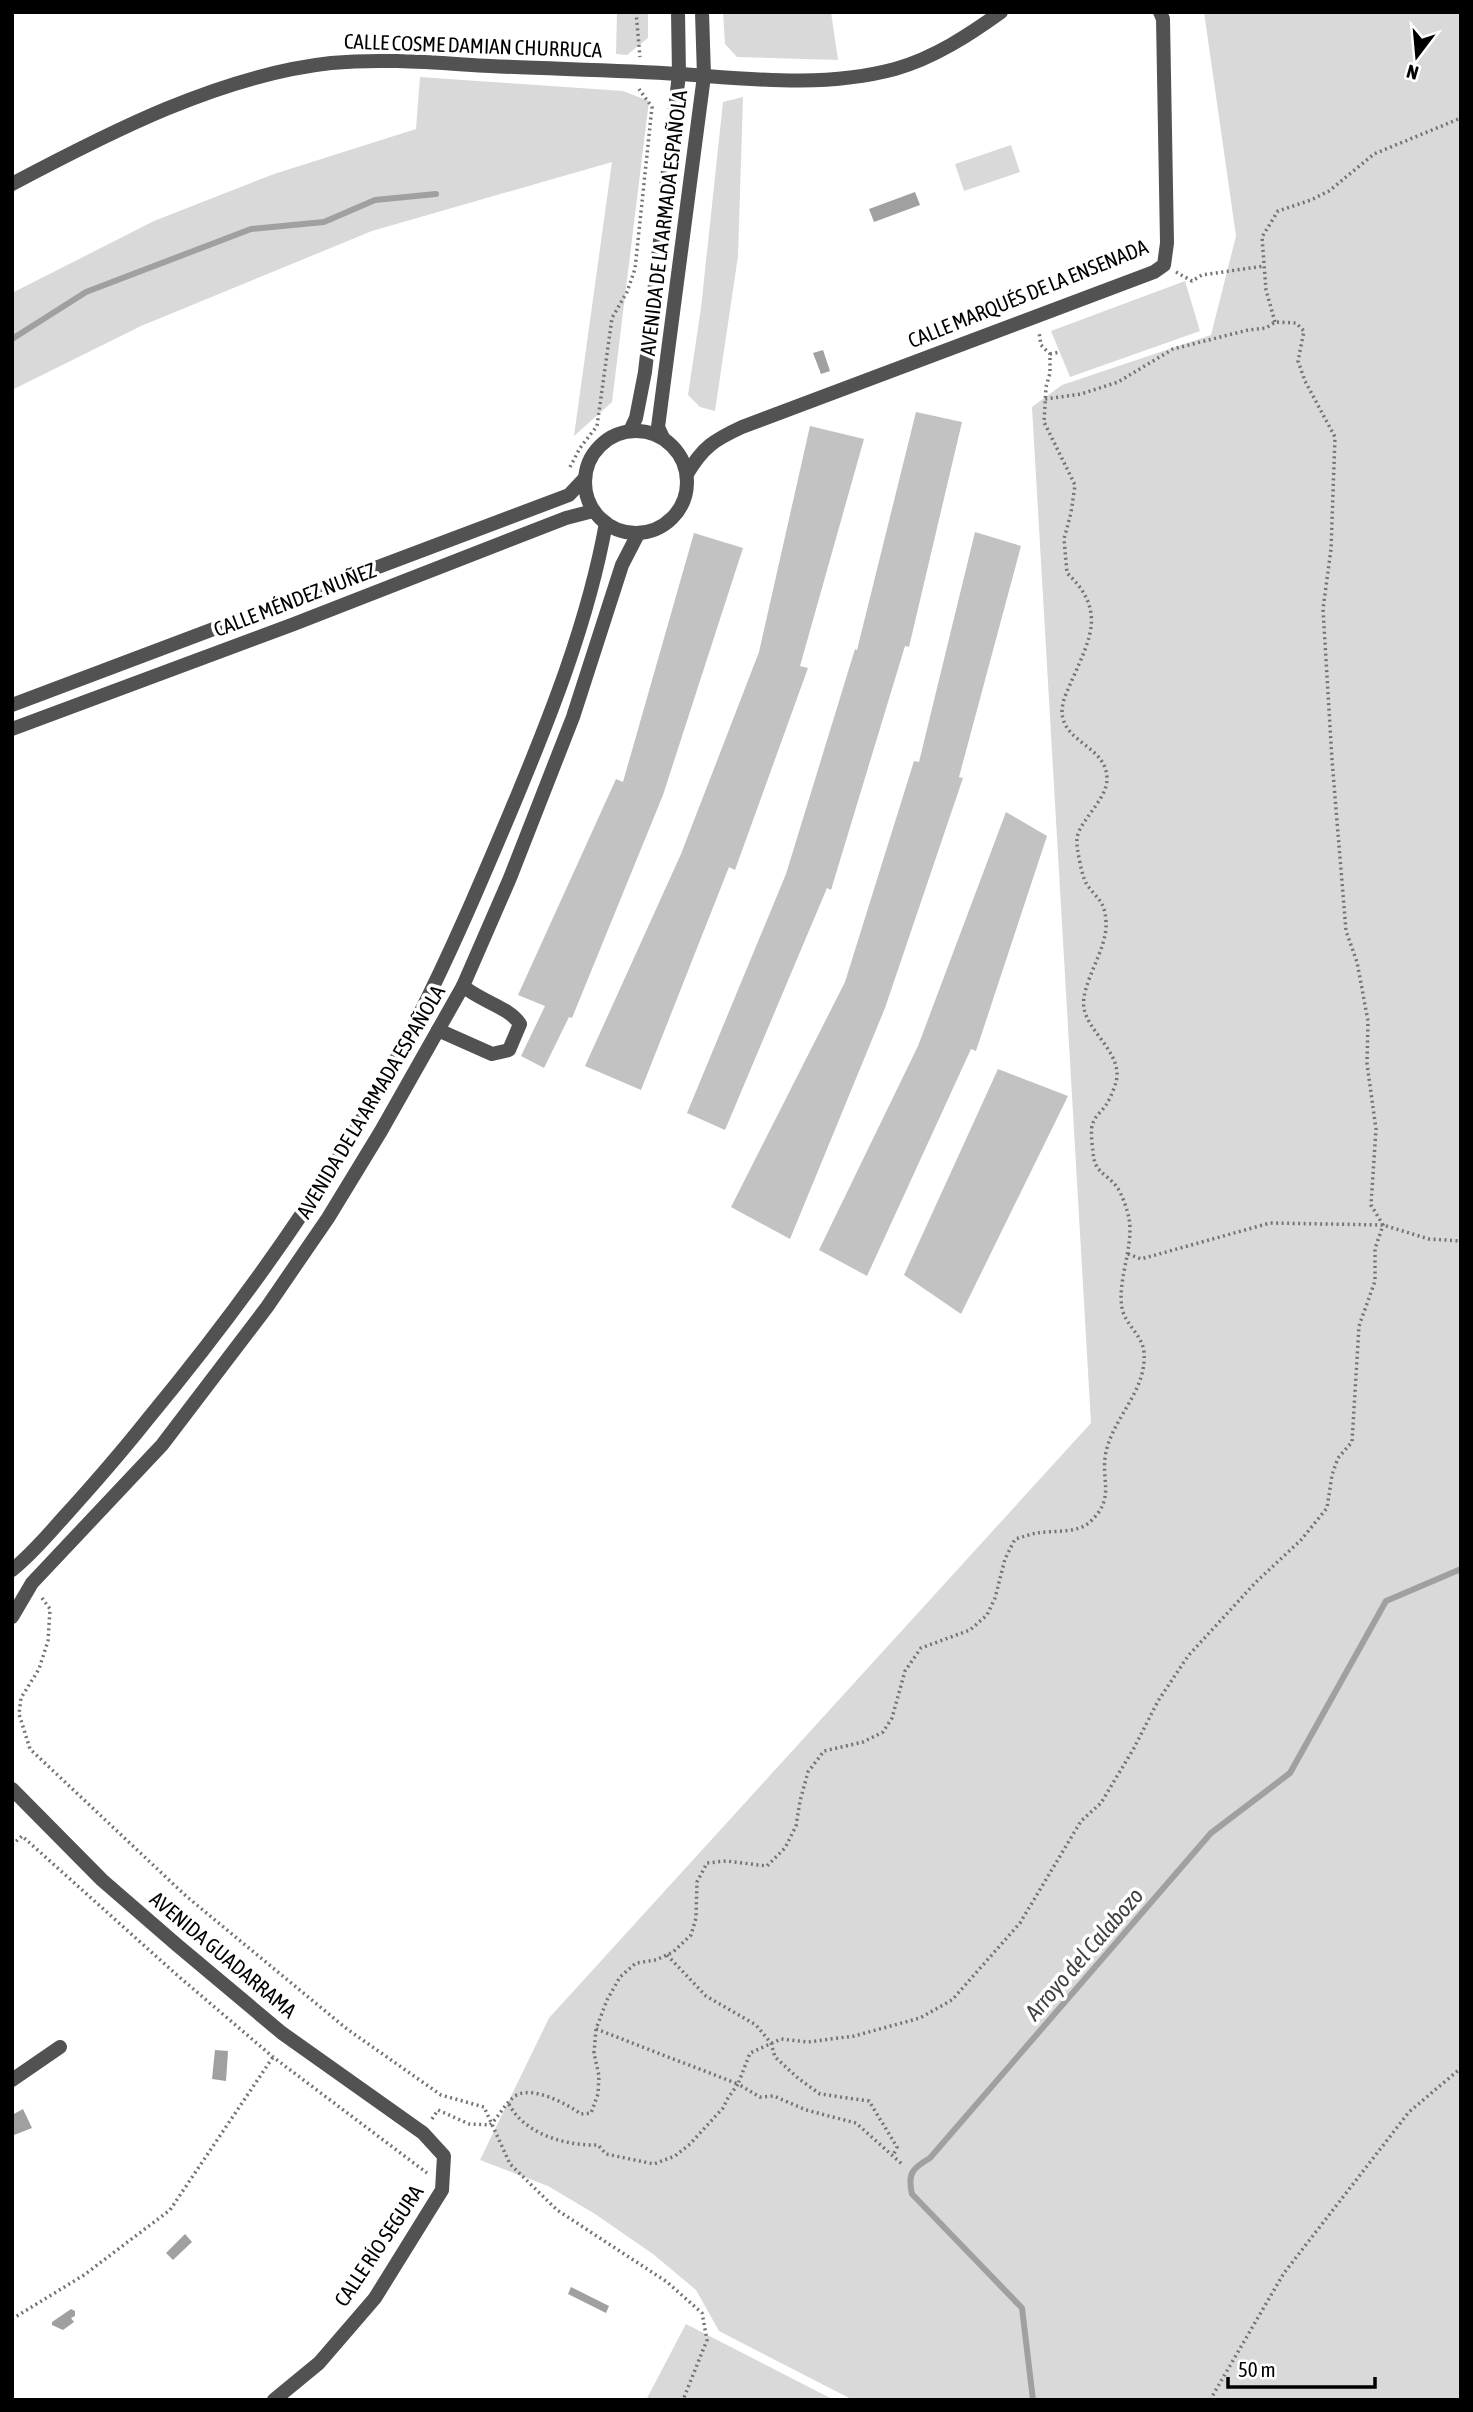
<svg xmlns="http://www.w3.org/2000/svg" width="1473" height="2412" font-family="'Asap Condensed',sans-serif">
<rect width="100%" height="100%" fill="#fff"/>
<g fill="#d9d9d9">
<path d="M617,12H648V38L627,55L616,54Z"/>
<path d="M723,12H831L838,60L737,57L725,44Z"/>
<path d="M1204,12H1461V2400H853L719,2331L696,2290L653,2254L595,2214L548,2186L480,2160L549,2018L1091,1423L1032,407L1062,385L1211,335L1236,236Z"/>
<path d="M420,77L623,91L649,101L612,402L574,436L612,162L372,231L141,326L12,390V293L154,221L274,174L416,129Z"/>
<path d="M743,97L738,256L715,411L700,407L688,395L701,308L723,102Z"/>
<path d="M1011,145L1020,172L964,191L955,164Z"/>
<path d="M1185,281L1200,331L1070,377L1051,331Z"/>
<path d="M686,2324L834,2400H646Z"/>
</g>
<g fill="#a0a0a0">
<path d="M915,192L920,205L874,222L869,209Z"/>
<path d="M823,350L830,371L821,374L813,353Z"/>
<path d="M215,2050L228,2051L226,2081L212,2079Z"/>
<path d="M23,2109L32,2128L14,2135L12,2141V2115Z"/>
<path d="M185,2234L192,2242L173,2260L166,2253Z"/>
<path d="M571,2287L609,2306L606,2313L568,2294Z"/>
<path d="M71,2309L75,2311V2316L71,2318L74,2322L63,2330L52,2325V2322Z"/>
</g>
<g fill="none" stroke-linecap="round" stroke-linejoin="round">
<g stroke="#a0a0a0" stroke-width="6">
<path d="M12,339L86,292L251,229L324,222L375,200L436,194"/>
<path d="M1033,2400L1022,2308L912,2194C907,2173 913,2168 930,2158L1211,1833L1290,1773L1386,1601L1461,1569"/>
</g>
</g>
<g fill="#c2c2c2">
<path d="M916,412L962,422L909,647L905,646L831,890L827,888L725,1130L687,1113L786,874L855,649L857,650Z"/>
<path d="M810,426L864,439L800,666L808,668L735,870L729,867L641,1090L585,1066L681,854L759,652Z"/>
<path d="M975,532L1021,546L959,777L963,778L885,1008L790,1239L731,1207L845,982L914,761L919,762Z"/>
<path d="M694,533L743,548L663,795L572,1018L569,1017L544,1068L521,1056L545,1006L518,995L616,779L623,782Z"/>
<path d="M1006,812L1047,836L976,1051L971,1049L867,1276L819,1250L918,1046Z"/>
<path d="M998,1069L1068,1096L961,1314L904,1275Z"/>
</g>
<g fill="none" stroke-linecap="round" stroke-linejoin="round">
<g stroke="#747474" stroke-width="3.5" stroke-dasharray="2 3.5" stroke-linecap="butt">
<path d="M636,12L640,57"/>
<path d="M1176,272L1192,281L1202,275L1264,266"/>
<path d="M1275,322L1266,290L1262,237L1278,211L1311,200L1329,191L1374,154L1461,118"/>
<path d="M1050,354L1060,352"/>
<path d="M570,467L580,448L597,426L612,318L627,292L635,269L652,107L639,89"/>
<path d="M1128,1254L1141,1259L1270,1223L1383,1225L1429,1239L1461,1241"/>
<path d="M42,1598L50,1609L48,1641L39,1669L21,1698L19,1714L30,1749L186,1896L347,2029L441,2095L484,2107L510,2164L557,2210L667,2282L702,2313L707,2340L683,2400"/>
<path d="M12,1845L22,1836L177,1975L273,2057L427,2173"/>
<path d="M667,1955L706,1996L756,2025L771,2043L775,2057L799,2079L820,2094L869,2101L897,2147L893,2156"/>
<path d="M596,2029L738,2084L750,2053L781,2039L808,2042L854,2036L920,2018L952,2000L1020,1923L1081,1821L1101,1803L1134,1748L1158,1701L1188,1656L1256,1582L1301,1540L1327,1508L1332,1475L1338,1458L1352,1442L1359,1326L1375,1281V1249L1383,1225L1371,1205L1376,1129L1367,1064L1368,1021L1357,962L1346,931L1332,760L1323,609L1331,549L1335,437L1305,381L1298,361L1304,331L1296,323L1275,322L1266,328L1248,330L1173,349L1118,382L1081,394L1045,399"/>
<path d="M509,2104C524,2134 566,2146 598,2145L606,2154L654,2164L675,2156L690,2144L723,2108L728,2098L738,2084L760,2097L774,2096L806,2110L856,2123L903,2165"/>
<path d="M432,2119L438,2110L469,2124L490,2125C499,2117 506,2101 517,2095C534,2086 567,2104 581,2114L591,2113L598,2094L599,2076L594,2053L596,2029L607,2000L620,1977L636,1963L656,1960L673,1952L691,1935L696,1918L697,1882L707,1863L726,1861L767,1866L785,1848L796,1826L800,1801L808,1772L824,1751L863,1742L883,1732L892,1718L905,1671L921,1648L970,1630L987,1615L995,1598L1005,1559L1015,1539C1023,1537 1030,1534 1037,1533C1054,1530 1078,1534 1091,1521C1116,1497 1100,1480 1106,1452C1113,1418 1147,1390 1144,1353C1143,1335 1125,1325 1122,1308C1117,1280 1134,1248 1129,1218C1127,1209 1122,1194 1117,1187C1105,1172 1094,1173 1093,1151C1092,1144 1090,1129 1093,1123C1095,1116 1103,1110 1106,1105C1111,1097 1118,1081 1117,1073C1116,1049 1087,1029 1084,1008C1080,984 1108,949 1106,922C1105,899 1095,898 1086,883C1082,876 1076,847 1077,839C1078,822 1107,800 1107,779C1107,746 1063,743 1062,712C1062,700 1068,690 1072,680C1091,637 1106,610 1067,573L1064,539L1071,513L1075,485L1044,422L1046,387L1050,373V354L1041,345L1039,332"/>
<path d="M12,2319L84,2275L170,2210L273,2057"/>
<path d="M1210,2400L1284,2273L1409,2112L1461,2068"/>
</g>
<g stroke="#525252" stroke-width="14">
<path d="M12,184C110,132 221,75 331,63C384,58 437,63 490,66C553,69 616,70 680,74C751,79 824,88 895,69C934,58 969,35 1001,12"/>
<circle cx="636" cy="482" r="51"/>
<path d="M630,431L636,418L645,372L679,74L678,12"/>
<path d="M663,438L658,427L704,76L702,12"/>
<path d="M687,474C703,447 714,440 742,427L1154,272L1164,265L1167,243L1163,19L1160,12"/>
<path d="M12,705L569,495L585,478"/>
<path d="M12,729L294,624L566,518L593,511"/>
<path d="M438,1030L492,1054L509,1050L520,1024C509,1007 480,1001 463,986"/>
<path d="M12,1570C31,1555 47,1536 63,1518C92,1486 120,1454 147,1420C248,1298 342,1166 414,1025C449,957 480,884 510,813C549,720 588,623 606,523"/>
<path d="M12,1617L32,1583L162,1445L267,1307L328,1218L381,1131L463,986L510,878L573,717L622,565L638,534"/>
<path d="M12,1789L102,1880L177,1945L282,2033L423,2133L444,2156L442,2190L375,2298L319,2363L274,2400"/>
<path d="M12,2080L60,2047"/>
</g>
</g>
<g text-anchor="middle" stroke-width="7" stroke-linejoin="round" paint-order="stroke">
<g font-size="21" fill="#000" stroke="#fff">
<text transform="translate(473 46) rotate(2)" y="7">CALLE COSME DAMIAN CHURRUCA</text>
<text transform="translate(664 223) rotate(-83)" y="7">AVENIDA DE LA ARMADA ESPAÑOLA</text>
<text transform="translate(1028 294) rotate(-22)" y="7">CALLE MARQUÉS DE LA ENSENADA</text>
<text transform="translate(295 600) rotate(-21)" y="7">CALLE MÉNDEZ NUÑEZ</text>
<text transform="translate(371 1102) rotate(-59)" y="7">AVENIDA DE LA ARMADA ESPAÑOLA</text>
<text transform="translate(223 1955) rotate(40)" y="7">AVENIDA GUADARRAMA</text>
<text transform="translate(379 2246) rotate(-56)" y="7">CALLE RÍO SEGURA</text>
</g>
<g font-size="23" font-style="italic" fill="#414141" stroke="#fff">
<text transform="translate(1084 1954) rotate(-49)" y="8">Arroyo del Calabozo</text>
</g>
</g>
<rect width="1473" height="2412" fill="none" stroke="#000000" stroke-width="28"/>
<g transform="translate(1417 56) rotate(196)" stroke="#ffffff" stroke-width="5" paint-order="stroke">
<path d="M0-5L12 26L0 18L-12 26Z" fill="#000000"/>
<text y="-10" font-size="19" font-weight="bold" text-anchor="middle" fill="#000000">N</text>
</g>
<path d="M1228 2377v10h147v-10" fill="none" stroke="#000000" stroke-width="3.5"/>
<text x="1238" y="2377" font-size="21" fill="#000000" stroke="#ffffff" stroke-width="5" paint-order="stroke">50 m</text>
</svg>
